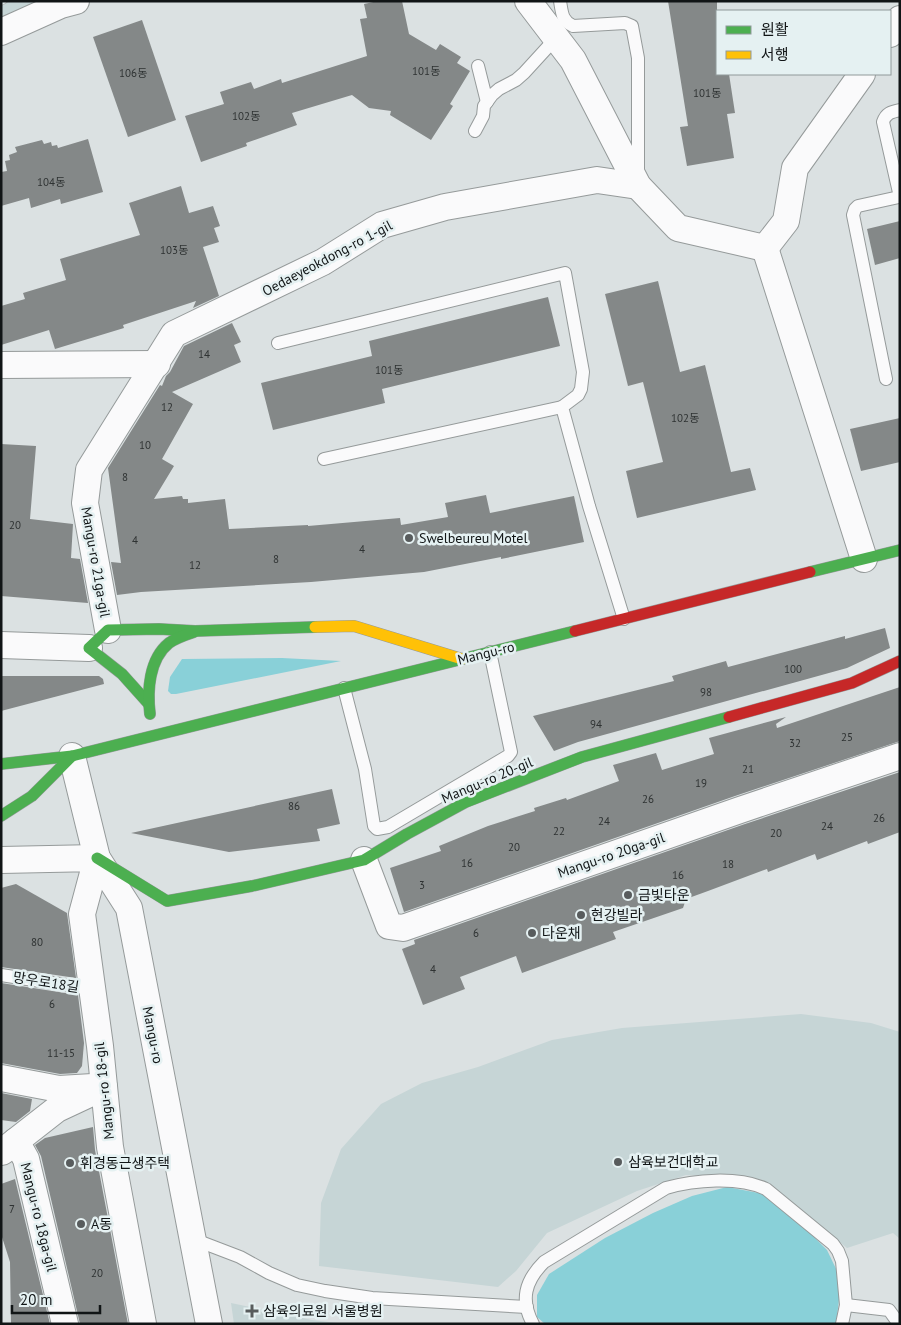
<svg xmlns="http://www.w3.org/2000/svg" width="901" height="1325" font-family="'PT Sans','Noto Sans KR',sans-serif">
<rect width="100%" height="100%" fill="#dbe1e2"/>
<g fill="#c6d5d6">
<path d="M1,1H74L1,32Z"/>
<path d="M801,1014L871,1023L900,1032V1239L893,1233L847,1248L763,1180L686,1175L637,1191L547,1233L516,1271L498,1287L319,1266L321,1203L341,1149L381,1104L422,1083L478,1067L552,1040L622,1028Z"/>
<path d="M231,1303L312,1320L346,1324H234Z"/>
</g>
<g fill="#89d0d8">
<path d="M282,658L341,661L176,694H171L168,691L170,677L182,659Z"/>
<path d="M727,1187L764,1194L800,1223L827,1250L839,1275L840,1292L836,1324H545L537,1317V1295L549,1274L605,1238L653,1213L692,1196Z"/>
</g>
<g fill="#848888">
<path d="M378,1H402L409,34L436,50L440,44L461,57L457,63L470,71L450,104L453,106L431,140L390,115L391,111L369,108L352,95L292,113L297,125L246,143L247,146L201,162L185,116L224,104L220,92L251,82L254,89L281,79L282,83L367,56L360,19L367,18L364,4Z"/>
<path d="M668,1H717V74H729L735,113L727,114L734,158L687,166L680,127L688,126Z"/>
<path d="M142,20L176,120L128,137L93,37Z"/>
<path d="M88,139L103,192L61,204L60,199L31,208L29,198L1,206V172L7,171L5,161L10,160L9,155L17,152L15,147L42,140L44,144L51,142L52,146L57,145L58,148Z"/>
<path d="M181,186L189,213L213,206L220,226L214,228L219,242L203,247L219,296L193,308L196,301L123,325L124,328L55,349L49,330L1,345V306L25,299L23,293L66,280L60,259L140,235L129,203Z"/>
<path d="M900,221V258L875,265L867,229Z"/>
<path d="M658,281L680,372L705,365L731,472L750,468L756,490L637,518L626,471L663,462L643,382L628,386L605,294Z"/>
<path d="M548,297L560,346L382,389L385,403L273,430L261,383L372,356L369,341Z"/>
<path d="M232,323L241,342L234,345L241,362L172,392L193,404L162,459L174,466L154,499L182,496L183,499H188V503L225,499L229,529L308,525V526L400,518L401,525L448,517L445,503L486,495L490,513L574,496L584,542L501,559V557L424,572L311,582L141,592L117,595L111,562L121,563L108,468L160,385L162,386L166,376L170,372L184,346Z"/>
<path d="M900,418V462L861,471L850,429Z"/>
<path d="M1,444L36,446L30,519L73,524L71,558L80,559L88,603L1,596Z"/>
<path d="M885,628L890,648L847,668L578,742L554,751L533,716L674,681L672,676L726,661L728,667L845,636V639Z"/>
<path d="M1,676H99L103,679L104,684L1,711Z"/>
<path d="M900,687V741L735,796L404,912L390,868L441,851L439,846L488,826L535,811L534,808L566,798L567,800L619,781L613,765L656,753L662,770L714,754L709,738L786,717L776,724L777,728Z"/>
<path d="M900,772V832L868,844L867,841L817,860L815,854L768,872L767,869L708,891L686,899L683,908L613,932L616,939L522,973L516,956L460,977L465,989L423,1005L402,949L415,944L414,940L745,824Z"/>
<path d="M332,789L340,824L317,829L320,841L229,852L131,833Z"/>
<path d="M16,884L67,913L76,978L1,967V888Z"/>
<path d="M1,983L78,995L84,1043L82,1066L77,1073L60,1074L1,1063Z"/>
<path d="M1,1093L32,1099L30,1111L16,1122L1,1120Z"/>
<path d="M93,1127L95,1150L128,1324H80L41,1156L35,1145L45,1138Z"/>
<path d="M15,1179L50,1324H11L10,1262L1,1234V1184Z"/>
</g>
<g fill="none" stroke-linecap="round" stroke-linejoin="round">
<g stroke="#959a9a" stroke-width="14">
<g id="lane">
<path d="M560,1C562,13 562,21 573,26L625,23L632,26L638,58V173"/>
<path d="M478,66L487,102"/>
<path d="M900,110C891,112 886,113 883,122L900,197"/>
<path d="M475,131L483,116L484,106L492,95L499,89L516,80L524,73L556,38"/>
<path d="M278,343L565,273L583,372L581,389L578,395L562,407L589,506L624,619"/>
<path d="M886,379L853,215L855,209L858,206L899,197"/>
<path d="M324,459L562,407"/>
<path d="M344,688L365,769L374,826L377,829L388,827L508,756L511,752L490,652"/>
<path d="M1,975L92,989"/>
<path d="M193,1239L240,1257L269,1273L297,1285L325,1291L372,1298L527,1307"/>
<path d="M846,1305L889,1310L899,1324"/>
<path d="M533,1324C520,1300 525,1281 544,1262L666,1188C694,1180 738,1176 766,1189L833,1244L838,1251L842,1261L846,1305L842,1324"/>
</g>
</g>
<g stroke="#959a9a" stroke-width="28">
<g id="street">
<path d="M528,1L573,60L638,186L678,228L765,248"/>
<path d="M1,32L61,5L76,1"/>
<path d="M890,34L900,19"/>
<path d="M765,248L864,559"/>
<path d="M765,248L786,221L795,168L862,74"/>
<path d="M1,365L157,364"/>
<path d="M108,630L85,503L89,470L174,334L323,262L382,225L445,207L597,180L638,186"/>
<path d="M1,645L89,648"/>
<path d="M72,756L97,858L129,908L209,1324"/>
<path d="M1,860L97,858L82,914L100,1046L110,1147L143,1324"/>
<path d="M364,860L389,926L403,928L740,810L900,756"/>
<path d="M1,1078L59,1089L93,1087"/>
<path d="M16,1141L26,1159L65,1324"/>
<path d="M2,1152L57,1109L104,1087"/>
</g>
</g>
<g stroke="#959a9a" stroke-width="12">
<g id="fast">
<path d="M810,572L900,550"/>
<path d="M148,703L122,674L89,648L108,630L159,629L195,631L315,627"/>
<path d="M150,714C147,691 149,659 169,643C176,638 185,635 194,632"/>
<path d="M1,764L72,756L575,631"/>
<path d="M1,816L32,796L72,756"/>
<path d="M97,858L167,901L252,886L364,860L407,834L466,802L582,757L729,717"/>
</g>
</g>
<g stroke="#959a9a" stroke-width="12">
<path id="slow" d="M315,627L354,626L462,659"/>
</g>
<g stroke="#959a9a" stroke-width="12">
<g id="jam">
<path d="M575,631L810,572"/>
<path d="M729,717L852,683L900,661"/>
</g>
</g>
<use href="#lane" stroke="#fafafb" stroke-width="12"/>
<use href="#street" stroke="#fafafb" stroke-width="26"/>
<use href="#fast" stroke="#4caf50" stroke-width="11"/>
<use href="#slow" stroke="#ffc107" stroke-width="11"/>
<use href="#jam" stroke="#c62828" stroke-width="11"/>
<g stroke="#b7b9b9" stroke-width="5.5">
<path id="rail" d="M1,3L5,1"/>
</g>
<use href="#rail" stroke="#e5f1f2" stroke-width="4" stroke-dasharray="11" stroke-linecap="butt"/>
</g>
<g fill="#585c5d" stroke="#e5f1f2" stroke-width="2">
<circle cx="409" cy="538" r="5"/>
<circle cx="628" cy="895" r="5"/>
<circle cx="581" cy="915" r="5"/>
<circle cx="532" cy="933" r="5"/>
<circle cx="618" cy="1162" r="5"/>
<circle cx="70" cy="1163" r="5"/>
<circle cx="81" cy="1224" r="5"/>
<path d="M249.5 1303.5h5v5h5v5h-5v5h-5v-5h-5v-5h5z"/>
</g>
<g text-anchor="middle" stroke-width="5" stroke-linejoin="round" paint-order="stroke">
<g font-size="11" fill="#2e3232">
<text x="426" y="75">101동</text>
<text x="133" y="77">106동</text>
<text x="707" y="97">101동</text>
<text x="246" y="120">102동</text>
<text x="51" y="186">104동</text>
<text x="174" y="254">103동</text>
<text x="204" y="358">14</text>
<text x="389" y="374">101동</text>
<text x="167" y="411">12</text>
<text x="685" y="422">102동</text>
<text x="145" y="449">10</text>
<text x="125" y="481">8</text>
<text x="15" y="529">20</text>
<text x="135" y="544">4</text>
<text x="362" y="553">4</text>
<text x="276" y="563">8</text>
<text x="195" y="569">12</text>
<text x="793" y="673">100</text>
<text x="706" y="696">98</text>
<text x="596" y="728">94</text>
<text x="847" y="741">25</text>
<text x="795" y="747">32</text>
<text x="748" y="773">21</text>
<text x="701" y="787">19</text>
<text x="648" y="803">26</text>
<text x="294" y="810">86</text>
<text x="879" y="822">26</text>
<text x="604" y="825">24</text>
<text x="827" y="830">24</text>
<text x="559" y="835">22</text>
<text x="776" y="837">20</text>
<text x="514" y="851">20</text>
<text x="467" y="867">16</text>
<text x="728" y="868">18</text>
<text x="678" y="879">16</text>
<text x="422" y="889">3</text>
<text x="476" y="937">6</text>
<text x="37" y="946">80</text>
<text x="433" y="973">4</text>
<text x="52" y="1008">6</text>
<text x="61" y="1057">11-15</text>
<text x="12" y="1213">7</text>
<text x="97" y="1277">20</text>
</g>
<g font-size="14" fill="#111516" stroke="#e5f1f2">
<text transform="translate(327 258) rotate(-28)" y="5">Oedaeyeokdong-ro 1-gil</text>
<text transform="translate(96 562) rotate(80)" y="5">Mangu-ro 21ga-gil</text>
<text transform="translate(486 653) rotate(-14)" y="5">Mangu-ro</text>
<text transform="translate(487 780) rotate(-23)" y="5">Mangu-ro 20-gil</text>
<text transform="translate(611 855) rotate(-19)" y="5">Mangu-ro 20ga-gil</text>
<text transform="translate(46 982) rotate(9)" y="5">망우로18길</text>
<text transform="translate(153 1035) rotate(79)" y="5">Mangu-ro</text>
<text transform="translate(104 1091) rotate(-96)" y="5">Mangu-ro 18-gil</text>
<text transform="translate(39 1217) rotate(76)" y="5">Mangu-ro 18ga-gil</text>
</g>
<g font-size="14" fill="#111516" stroke="#e5f1f2" text-anchor="start">
<text x="419" y="543">Swelbeureu Motel</text>
<text x="638" y="900">금빛타운</text>
<text x="591" y="920">현강빌라</text>
<text x="542" y="938">다운채</text>
<text x="628" y="1167">삼육보건대학교</text>
<text x="80" y="1168">휘경동근생주택</text>
<text x="91" y="1229">A동</text>
<text x="263" y="1316">삼육의료원 서울병원</text>
</g>
</g>
<rect width="901" height="1325" fill="none" stroke="#111516" stroke-width="5"/>
<rect x="716" y="10" width="175" height="65" fill="#e5f1f2" stroke="#90999a"/>
<rect x="726" y="26" width="25" height="8" fill="#4caf50" stroke="#90999a"/>
<text x="761" y="35" font-size="15" fill="#111516">원활</text>
<rect x="726" y="51" width="25" height="8" fill="#ffc107" stroke="#90999a"/>
<text x="761" y="60" font-size="15" fill="#111516">서행</text>
<path d="M12 1305v8h88v-8" fill="none" stroke="#111516" stroke-width="2.5"/>
<text x="20" y="1305" font-size="15" fill="#111516" stroke="#e5f1f2" stroke-width="4" paint-order="stroke">20 m</text>
</svg>
